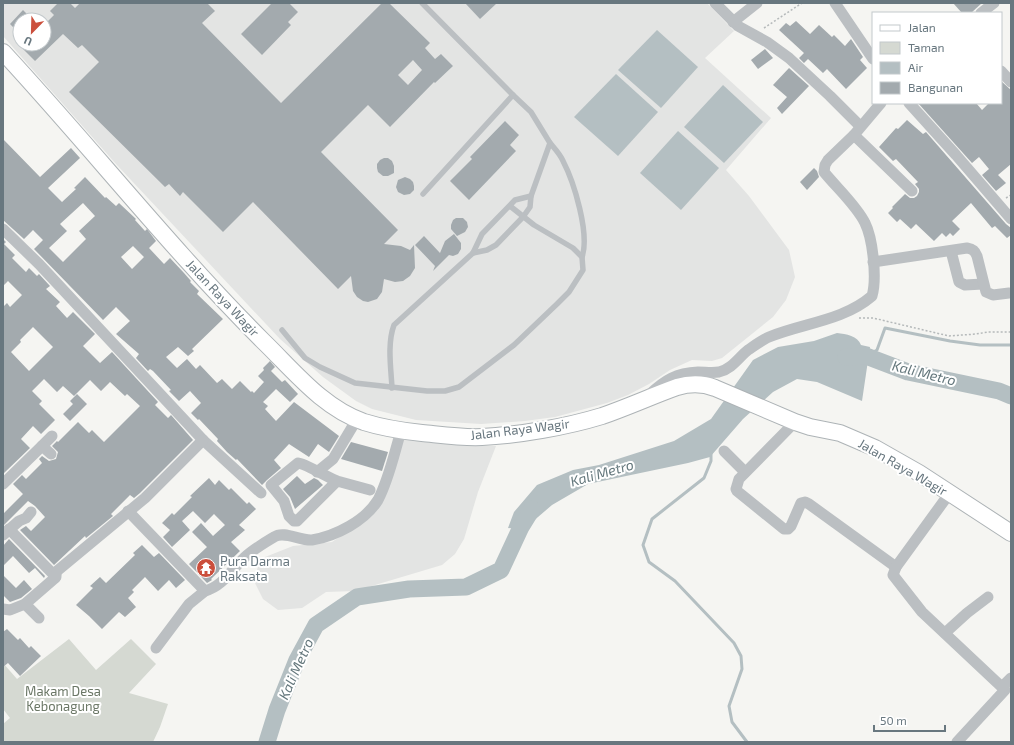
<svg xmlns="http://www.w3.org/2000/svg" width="1014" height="745" font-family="'Exo 2',sans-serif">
<rect width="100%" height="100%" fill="#f5f5f2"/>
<g fill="#e3e4e3" fill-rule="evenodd">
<path d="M3,3H707L734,31L705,58L771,118L726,170L749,196L789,250L795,277L786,300L773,317L722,358L712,361L692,360L670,370L649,384L628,395L607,403L555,417L525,421L481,424L416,420L372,409L356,401L323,377L280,339L116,164L3,36ZM20,20H44V44H20Z"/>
<path d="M401,438L470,446H496L478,492L464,539L455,554L442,565L355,591L326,592L302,608L278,610L263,599L254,581L260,559L293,546L332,542L344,534L380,503Z"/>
</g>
<path fill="#d5d9d2" d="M69,639L96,670L131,639L156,664L129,693L168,704L160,727L153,742H3V724L10,718L3,709V663L17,679Z"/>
<g fill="#b4bfc2">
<path d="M657,30L698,67L661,108L618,70Z"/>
<path d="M616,74L658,112L618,156L574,117Z"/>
<path d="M723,85L763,122L724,163L684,127Z"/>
<path d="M678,131L719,168L681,210L640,173Z"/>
<path d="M837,333C846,334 858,336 861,345L870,347L862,401L817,382L797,379L773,392L743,419L710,457L688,463L588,484L552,505L524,529L508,528L514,512L537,485L573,470L599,465L674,441L711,419L753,360L778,347L814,341Z"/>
</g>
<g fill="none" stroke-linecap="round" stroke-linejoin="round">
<g stroke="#b4bfc2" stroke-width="3">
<path d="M866,356L877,350L885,328L950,341L980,345H1011"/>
<path d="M711,452V461L704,478L652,519L643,545L649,562L675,581L734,643L741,656L742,669L729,706L732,722L747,742"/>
</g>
<g stroke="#b4bfc2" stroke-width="17">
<path d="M846,357L866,356L908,372L999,391L1011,396"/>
<path d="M267,742L277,710L297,660L316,625L357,597L409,589L466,587L501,570L521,527L532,509"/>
</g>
</g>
<g fill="#a3aaae" fill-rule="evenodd">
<path d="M58,3H70L75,8L80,3H207L215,11L202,23L281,103L382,3H389L430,43L425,48L435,59L441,54L453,66L435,83L434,82L390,127L368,105L321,152L398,230L384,244L401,246L410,250L414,245L415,268L410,276L403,281L395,282L384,279L382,292L377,299L368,302L363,301L357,297L353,291L351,276L338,289L253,202L223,232L183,192L180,196L169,184L165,187L69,92L99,62L82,45L78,48L63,34L35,61L18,44H44V25L54,15L50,11ZM413,60L422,70L408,85L398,75Z"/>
<path d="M272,3H289L298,12L288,22L291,25L262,55L241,34Z"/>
<path d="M465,3H497L480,19Z"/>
<path d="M953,3H982L971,13H962Z"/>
<path d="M23,10L33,20H20V34L10,24Z"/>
<path d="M796,21L810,34L819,25L832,37L834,35L845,46L851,39L863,57L860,60L867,68L846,89L827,69L823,73L808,59L804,63L799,58L804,53L779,30L786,23L790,26Z"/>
<path d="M765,49L773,58L758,69L751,60Z"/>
<path d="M789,68L809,86L782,114L777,108L787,97L773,85Z"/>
<path d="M1001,81L1011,90V164L998,175L1006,183L996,191L982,175L989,169L979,157L972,163L918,103H976L982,110L989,103H1001Z"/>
<path d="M907,120L923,134L926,132L1006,224L1011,228V235L1007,238L995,226L992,228L971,203L952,221L960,229L953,236L950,233L946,237L942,233L934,241L916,224L911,229L900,219L897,222L888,213L893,208L892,207L905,194L910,198H914L917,196L919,192V189L915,184L918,182L896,159L893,161L879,147L896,128L898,129Z"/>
<path d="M505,121L519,135L510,145L516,151L469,200L450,181L472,159L470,157Z"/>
<path d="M3,139L40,177L71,148L80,158L48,188L62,202L76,189L74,188L85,177L105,198L106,197L116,206L119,203L136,219L135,220L145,231L147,229L156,241L149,248L164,264L170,258L184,273L191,281L190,282L199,291L197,294L223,319L192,349L194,351L188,356L178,347L166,357L177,368L187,359L196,369L200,365L217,383L222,379L232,389L240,381L251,392L252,391L254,393L264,382L258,376L264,370L263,368L270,361L275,367L271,371L282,382L285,380L298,394L290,402L276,389L263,402L268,406L265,409L276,421L294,402L339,436L329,452L318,444L309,457L289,444L274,460L281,468L267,480L262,485L237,459L236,460L227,452L217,441L218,439L199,419L198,420L191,413L201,403L190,391L179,401L169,391L171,390L153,371L150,369L148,371L136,358L139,354L116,334L130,321L116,307L103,320L34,249L43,240L33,230L24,239L3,220ZM83,203L95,216L79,231L86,239L63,262L49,248L67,231L60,224ZM133,246L144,257L132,269L121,257Z"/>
<path d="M384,158H388L392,161L394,166V173L388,176H383L378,172L377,168V164L380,160Z"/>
<path d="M814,168L817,171L819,177L807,190L800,182Z"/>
<path d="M405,177L410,179L413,182L414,186V190L410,194L404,195L398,192L396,187L398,180Z"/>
<path d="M456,218H463L467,222L468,227L465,232L457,236L451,229V225L453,220Z"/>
<path d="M454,234L461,243V249L458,254L453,256L449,255L433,271L435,266L415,245L424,236L440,253L445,241Z"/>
<path d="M3,239L6,242L4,244L15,255L12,258L26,272L29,268L37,276L39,274L50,286L46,289L60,302L56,306L67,318L73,312L95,334L83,346L100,363L112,352L158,402L155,405L168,418L171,415L193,440L140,493L134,498L130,495L111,514L113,516L86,538L85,536L54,565L20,530L26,526L31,531L45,517L35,506L28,501L3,526V514L23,494L13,484L22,475L26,479L42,463L39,459L42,456L49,461L56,459L58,452L52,446L57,441L58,442L78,422L89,433L92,430L104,442L140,406L127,394L125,396L110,382L101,391L90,380L74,396L63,386L57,392L44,379L32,391L42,401L39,404L55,420L41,434L33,426L21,439L30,448L3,474V307L7,303L10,307L22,295L8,281L3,286ZM33,327L53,347L29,371L11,352L21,342L20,340Z"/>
<path d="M77,394L87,404L70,421L63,414L73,404L70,401Z"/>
<path d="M351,442L388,452L382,471L341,459Z"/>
<path d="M297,476L305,484L314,478L318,480L323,485L295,509L290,497L283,489Z"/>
<path d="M209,478L215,485L219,480L229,490L231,488L247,504L249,502L256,509L239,525L245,530L231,542L240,551L211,579L212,580L207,583L189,564L207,547L192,532L201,523L213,536L225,525L214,514L205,523L193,511L182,521L190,530L172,547L163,537L170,530L162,523L172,513L174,515L192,497L190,496Z"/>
<path d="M9,539L45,576L44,578L35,568L29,573L13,556L3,566V546Z"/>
<path d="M142,545L154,557L159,553L185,580L176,588L169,580L158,591L145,577L132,590L134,592L128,598L136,607L125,617L119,612L102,629L89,616L76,605L93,588L90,586L100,577L106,583L135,555L133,553Z"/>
<path d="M3,575L16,588L24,580L32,589L21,598L10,602L3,595Z"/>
<path d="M7,629L18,640L20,638L29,648L31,646L41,656L20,676L8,663L3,667V632Z"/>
</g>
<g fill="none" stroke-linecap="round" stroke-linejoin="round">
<g stroke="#adb3b6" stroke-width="18">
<path id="secondary" d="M3,52C91,147 171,249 263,341C294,371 323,408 364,422C383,428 403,431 422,433C442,435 462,438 482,437C520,435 566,427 602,416C628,407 652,396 677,387C691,383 702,383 715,388L795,422L810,427L840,433L875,448L919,473L1011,533"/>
</g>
<g stroke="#b5b9ba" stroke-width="1.5" stroke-dasharray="2 2" stroke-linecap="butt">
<path d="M764,28L802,3"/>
<path d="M1006,198L1011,195"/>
<path d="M859,318H873L949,336L976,334L988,332H1011"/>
</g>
<g stroke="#bbbfc2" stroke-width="5.5">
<path d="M422,3L513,95L531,112L550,143L531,196L530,207L523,217L496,245L487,250L473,253"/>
<path d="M550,143C555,149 560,154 563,161C574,182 590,234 582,257"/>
<path d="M423,194L513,95"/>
<path d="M282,330L305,358L320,367L355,383L427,391H445L459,387L514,345L557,304L569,292L583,270L582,257L573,248L534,225L510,206"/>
<path d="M392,388C391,368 387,344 394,325L473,253L482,234L515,200L531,196"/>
</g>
<g stroke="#bbbfc2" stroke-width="11">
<path d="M715,3L738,26L767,42L789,58L830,96L860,126"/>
<path d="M835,3L873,59"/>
<path d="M981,13L994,3"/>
<path d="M733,22L757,3"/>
<path d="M1001,71L1011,82"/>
<path d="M909,103L956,155L1011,219"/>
<path d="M854,135L912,191"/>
<path d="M3,229L39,264L203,440L261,493"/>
<path d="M951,251L959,282L965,285L983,284"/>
<path d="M873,262L967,248C973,249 975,251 977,256L986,292L993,295L1009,293"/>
<path d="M650,394C665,380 676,373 698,372C705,372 712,373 719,372C732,369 739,357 748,350C754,346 762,340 769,337C803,323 843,321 872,296C877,279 873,239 865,223C857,206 836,187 824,172L825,165L828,160L854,135L881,103"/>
<path d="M795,422L739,479L736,489L737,491L784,529H788L791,526L801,503L805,502L809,504L896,567"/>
<path d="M42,446L52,436"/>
<path d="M724,451L745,472"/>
<path d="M317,472L333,459L357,419"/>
<path d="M337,481C329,478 304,463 298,463L271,485L284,501L289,516L294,521H297L337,481L370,490"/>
<path d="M3,484L42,446L51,454"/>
<path d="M949,494L896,567L893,575L922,612L1005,690L957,742"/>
<path d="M128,511L205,591C223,586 231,570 244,558C252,550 264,543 274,537C284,530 300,541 312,540C336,536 365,521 378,500C389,479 394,454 401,431"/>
<path d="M9,529L56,577"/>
<path d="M3,535L19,521L26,518L31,512"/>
<path d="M25,604L39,618"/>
<path d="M3,609L10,610L25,604L55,578L57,571L145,498L203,440"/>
<path d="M945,633L967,613L988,597"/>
<path d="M156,648L189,604L205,591"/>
<path d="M1002,687L1011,678"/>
</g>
<use href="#secondary" stroke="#fff" stroke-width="16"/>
</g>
<defs>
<g id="temple-disc" transform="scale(1)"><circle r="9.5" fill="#cb4f3c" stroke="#fff"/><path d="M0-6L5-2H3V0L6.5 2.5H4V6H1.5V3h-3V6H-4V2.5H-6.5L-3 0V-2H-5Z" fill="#fff"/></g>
</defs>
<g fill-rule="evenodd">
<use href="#temple-disc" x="206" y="568"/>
</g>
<g text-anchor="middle" stroke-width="4" stroke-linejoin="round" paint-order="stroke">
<g font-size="13" fill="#68777f" stroke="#fff">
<text transform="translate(223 298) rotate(47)" y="5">Jalan Raya Wagir</text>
<text transform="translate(520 429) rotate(-7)" y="5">Jalan Raya Wagir</text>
<text transform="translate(903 467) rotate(30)" y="5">Jalan Raya Wagir</text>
</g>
<g font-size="13" fill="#68777f" stroke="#fff" text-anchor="start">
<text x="220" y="566">Pura Darma<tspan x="220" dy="15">Raksata</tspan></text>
</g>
<g font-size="13" fill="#6b7766" stroke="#fff">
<text x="63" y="696">Makam Desa<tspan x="63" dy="15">Kebonagung</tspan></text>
</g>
<g font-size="14" font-style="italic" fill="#64777c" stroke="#fff">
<text transform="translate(924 373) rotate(14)" y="5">Kali Metro</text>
<text transform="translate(602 473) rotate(-16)" y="5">Kali Metro</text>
<text transform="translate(296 669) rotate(-66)" y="5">Kali Metro</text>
</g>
</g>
<rect width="1014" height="745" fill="none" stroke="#68777f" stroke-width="8"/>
<rect x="872" y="12" width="130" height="92" fill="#ffffff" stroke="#c3c9cc"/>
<rect x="880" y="25" width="20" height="6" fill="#ffffff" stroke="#c3c9cc"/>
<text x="908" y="32" font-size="12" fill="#68777f">Jalan</text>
<rect x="880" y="42" width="20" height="12" fill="#d5d9d2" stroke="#c3c9cc"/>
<text x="908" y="52" font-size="12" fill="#68777f">Taman</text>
<rect x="880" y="62" width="20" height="12" fill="#b4bfc2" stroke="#c3c9cc"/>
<text x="908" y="72" font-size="12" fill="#68777f">Air</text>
<rect x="880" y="82" width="20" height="12" fill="#a3aaae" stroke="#c3c9cc"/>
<text x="908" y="92" font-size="12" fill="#68777f">Bangunan</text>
<g transform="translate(32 32) rotate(203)"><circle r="19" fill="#ffffff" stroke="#c3c9cc"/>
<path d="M0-3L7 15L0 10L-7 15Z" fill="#cb4f3c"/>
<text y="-6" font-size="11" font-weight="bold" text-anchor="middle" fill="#68777f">U</text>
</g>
<path d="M874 725v6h71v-6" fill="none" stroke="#68777f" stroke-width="2"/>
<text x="880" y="725" font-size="12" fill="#68777f" stroke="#ffffff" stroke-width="3" paint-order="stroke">50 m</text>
</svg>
